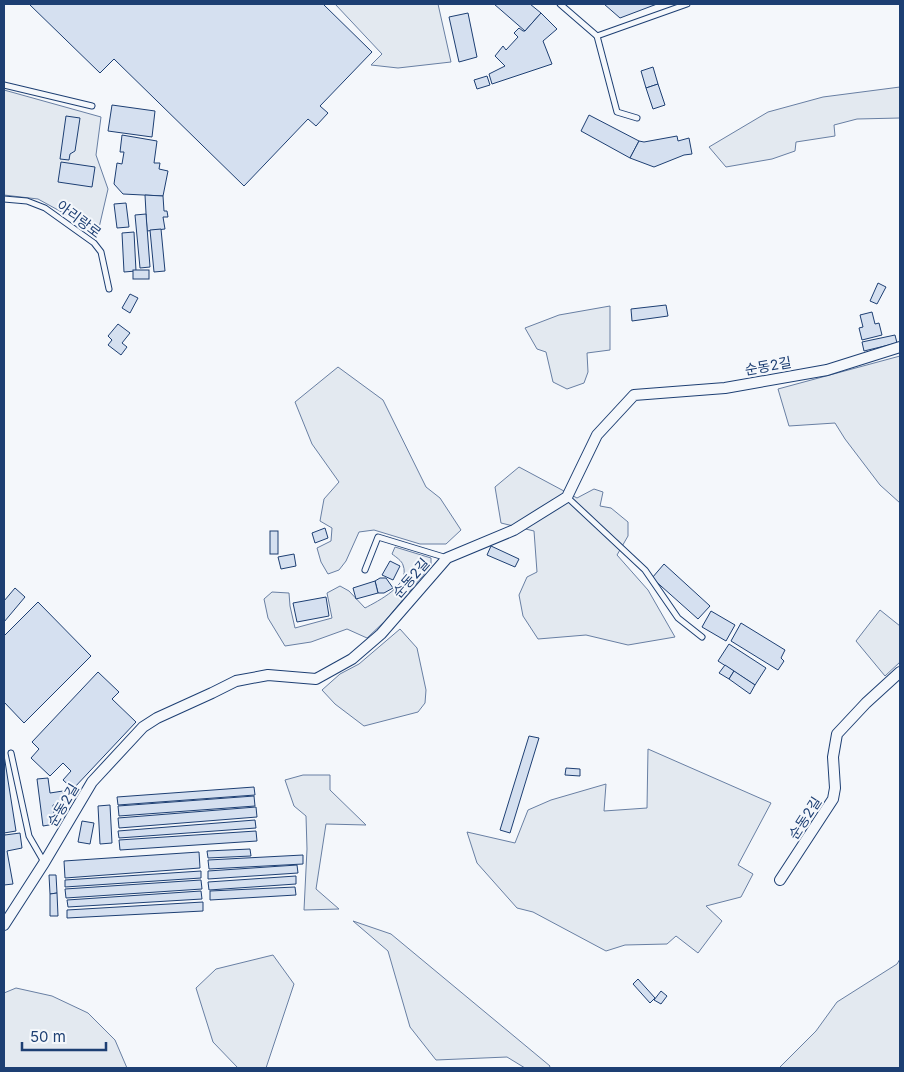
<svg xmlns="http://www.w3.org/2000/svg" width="904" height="1072" font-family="Inter,'Noto Sans KR',sans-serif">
<rect width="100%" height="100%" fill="#f4f7fb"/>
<g fill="#e3e9f0" stroke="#687fa3">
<path d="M335,4H438L451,62L398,68L371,65L382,54Z"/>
<path d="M900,87V118L857,119L834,125L835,136L796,142L795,151L772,159L726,167L709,147L768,112L823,97Z"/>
<path d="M4,90L101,117L96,155L108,189L98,232L38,199L4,195Z"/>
<path d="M610,306V350L587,353L588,372L584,383L567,389L553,382L546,352L537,349L525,328L559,315Z"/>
<path d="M900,356V503L880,485L845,439L835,423L789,426L778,389Z"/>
<path d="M338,367L383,400L426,487L440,498L461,530L446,544H420L374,530L359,532L346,561L339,570L328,574L321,562L317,548L331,541L332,528L320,521L324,499L339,482L312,444L295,402Z"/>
<path d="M519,467L577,498L594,489L603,492L600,506L611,508L628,522V536L617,555L648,590L675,637L628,645L586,635L538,639L523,616L519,595L527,577L537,572L534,531L501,523L495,487Z"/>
<path d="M395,547L431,558V566L385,621L367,638L347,629L311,642L285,646L268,618L264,599L272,592L289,593L290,606L295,628L332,618L327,593L340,586L349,591L365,608C378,601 411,585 403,565C402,561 396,557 392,554Z"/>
<path d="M880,610L900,626V662L885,676L856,641Z"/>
<path d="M400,629L417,648L426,690L425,703L418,712L364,726L335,704L322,690L340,674L359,664Z"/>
<path d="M648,749L771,803L738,865L753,874L741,897L706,906L722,921L698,953L676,936L667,944L625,945L606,951L533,912L517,908L477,863L467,832L515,843L528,810L551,800L606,784L604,811L647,808Z"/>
<path d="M303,775H330V790L366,825L326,824L316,889L339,909L304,910L307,849L306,816L294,806L285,780Z"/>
<path d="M353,921L391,934L550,1066L549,1068H525L507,1057L436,1060L410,1027L388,951Z"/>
<path d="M273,955L294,984L266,1068H238L213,1042L196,988L216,969Z"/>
<path d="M900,959V1068H779L816,1031L837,1002L897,964Z"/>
<path d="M16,988L52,996L88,1013L115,1040L127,1068H4V993Z"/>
</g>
<g fill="#d5e0f0" stroke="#1d3f73">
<path d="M29,4H323L372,52L320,106L328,113L316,126L308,119L244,186L114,59L100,73Z"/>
<path d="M494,4H530L541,13L525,31Z"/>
<path d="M604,4H657L620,18Z"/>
<path d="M468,13L477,57L459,62L449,17Z"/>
<path d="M541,13L557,29L543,41L552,64L492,84L489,74L505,66L495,56L503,46L506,50L518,37L514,33L519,28L523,31H525Z"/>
<path d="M653,67L658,84L646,88L641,71Z"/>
<path d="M487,76L490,85L477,89L474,80Z"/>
<path d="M658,84L665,105L653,109L646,88Z"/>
<path d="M112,105L155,111L152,137L108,131Z"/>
<path d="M589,115L639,141L630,158L581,131Z"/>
<path d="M66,116L80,118L75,151L70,154L69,160L60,159Z"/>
<path d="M122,135L157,141L154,163H160L159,169L168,171L163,196L123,194L114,184L117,163L122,164L124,152H120Z"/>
<path d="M677,136L678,141L689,138L692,154L684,155L654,167L630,158L639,141L644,142Z"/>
<path d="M61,162L95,167L92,187L58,182Z"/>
<path d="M145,195L163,196L164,211H167L168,217H163L165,229L147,231Z"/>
<path d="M126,203L129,227L117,228L114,204Z"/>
<path d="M146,214L150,267L140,268L135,215Z"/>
<path d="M161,229L165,271L154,272L150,230Z"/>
<path d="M134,232L136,271L124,272L122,233Z"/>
<rect x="133" y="270" width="16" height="9"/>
<path d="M878,283L886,287L877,304L870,301Z"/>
<path d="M130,294L138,298L130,313L122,308Z"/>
<path d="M666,305L668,316L632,321L631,309Z"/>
<path d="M872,312L875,324L879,323L882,335L862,340L859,328L863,327L860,315Z"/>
<path d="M118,324L130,333L122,343L127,347L121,355L108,345L112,340L108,336Z"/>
<path d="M895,335L897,343L864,351L862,342Z"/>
<path d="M325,528L328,538L315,543L312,533Z"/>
<rect x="270" y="531" width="8" height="23"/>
<path d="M491,546L519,559L515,567L487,555Z"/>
<path d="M294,554L296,566L281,569L278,557Z"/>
<path d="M390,561L400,566L393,580L382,575Z"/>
<path d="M664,564L710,606L698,619L652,578Z"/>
<path d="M380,578H386L393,588L384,593H378L375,581Z"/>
<path d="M375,581L378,593L356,599L353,588Z"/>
<path d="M15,588L25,597L4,622V601Z"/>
<path d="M326,597L329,616L297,622L293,603Z"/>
<path d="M38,602L91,656L24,723L4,702V636Z"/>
<path d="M711,611L735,625L726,641L702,627Z"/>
<path d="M741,623L785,650L781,658L784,661L778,670L731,641Z"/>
<path d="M729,644L766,668L755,685L718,661Z"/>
<path d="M725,665L734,671L729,679L719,673Z"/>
<path d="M734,671L755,685L750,694L729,679Z"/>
<path d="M98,672L119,692L112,699L136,722L73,789L63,780L71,771L63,763L50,776L31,758L39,749L32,742Z"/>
<path d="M529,736L539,738L510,833L500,830Z"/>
<path d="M4,755L16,831L4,833L5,835L20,833L22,848L7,851L13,884L4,885Z"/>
<path d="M566,768L580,769V776L565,775Z"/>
<path d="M48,778L50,793L63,791L65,804L53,805L55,824L43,826L37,779Z"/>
<path d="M254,787L255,795L118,805L117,797Z"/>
<path d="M254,796L255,806L119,816L118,806Z"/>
<path d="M110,805L112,843L100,844L98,806Z"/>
<path d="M256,807L257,817L119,828L118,818Z"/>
<path d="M255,820L256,828L119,838L118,831Z"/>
<path d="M82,821L94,823L90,844L78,842Z"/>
<path d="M256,831L257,841L120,850L119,840Z"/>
<path d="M250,849L251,856L208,858L207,851Z"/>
<path d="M199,852L200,868L65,878L64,861Z"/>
<path d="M303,855V864L209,869L208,860Z"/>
<path d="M297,865L298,873L208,879V871Z"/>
<path d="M201,871V878L65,887V880Z"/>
<path d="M49,875H56L57,893L50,894Z"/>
<path d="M296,876V884L209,890L208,882Z"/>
<path d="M201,880L202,889L66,898L65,889Z"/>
<path d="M295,887L296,895L210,900V891Z"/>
<path d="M201,891L202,899L68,907L67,900Z"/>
<path d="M57,893L58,916H50V894Z"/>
<path d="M203,902V911L67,918V910Z"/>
<path d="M638,979L655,998L650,1003L633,984Z"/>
<path d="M661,991L667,996L661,1004L654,1000Z"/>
</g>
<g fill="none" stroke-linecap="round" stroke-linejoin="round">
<g stroke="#1d3f73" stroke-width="7">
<g id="service">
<path d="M560,4L597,36L687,4"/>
<path d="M597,36L617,112L637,118"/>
<path d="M4,85L92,106"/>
<path d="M4,199L27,201L45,208L94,243L101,252L109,289"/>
<path d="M567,497L645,570L678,618L702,637"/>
<path d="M365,570L378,537L447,558"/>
<path d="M11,753L29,836L44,862"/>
</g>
</g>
<g stroke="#1d3f73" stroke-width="12">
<g id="minor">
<path d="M780,880L833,799L835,788L833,757L837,734L866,703L900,672"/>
<path d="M4,925L44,863L92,782L143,727L157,718L212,693L236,681L268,675L316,679L352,659L381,634L447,558L514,530L567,497L597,435L634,395L725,388L827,370L900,347"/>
</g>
</g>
<use href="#service" stroke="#f4f7fb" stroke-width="5"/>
<use href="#minor" stroke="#f4f7fb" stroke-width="10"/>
</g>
<g text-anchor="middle" stroke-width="4" stroke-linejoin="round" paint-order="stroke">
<g font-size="14" fill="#1d3f73" stroke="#f4f7fb">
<text transform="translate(79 219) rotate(37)" y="5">아리랑로</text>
<text transform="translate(768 366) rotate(-10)" y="5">순동2길</text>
<text transform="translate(411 578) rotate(-49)" y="5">순동2길</text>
<text transform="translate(63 805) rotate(-59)" y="5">순동2길</text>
<text transform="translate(805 818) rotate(-57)" y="5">순동2길</text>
</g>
</g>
<rect width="904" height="1072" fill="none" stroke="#1d3f73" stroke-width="10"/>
<path d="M22 1042v8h84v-8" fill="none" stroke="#1d3f73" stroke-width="2.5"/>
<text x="30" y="1042" font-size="15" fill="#1d3f73" stroke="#f4f7fb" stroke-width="4" paint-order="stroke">50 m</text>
</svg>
